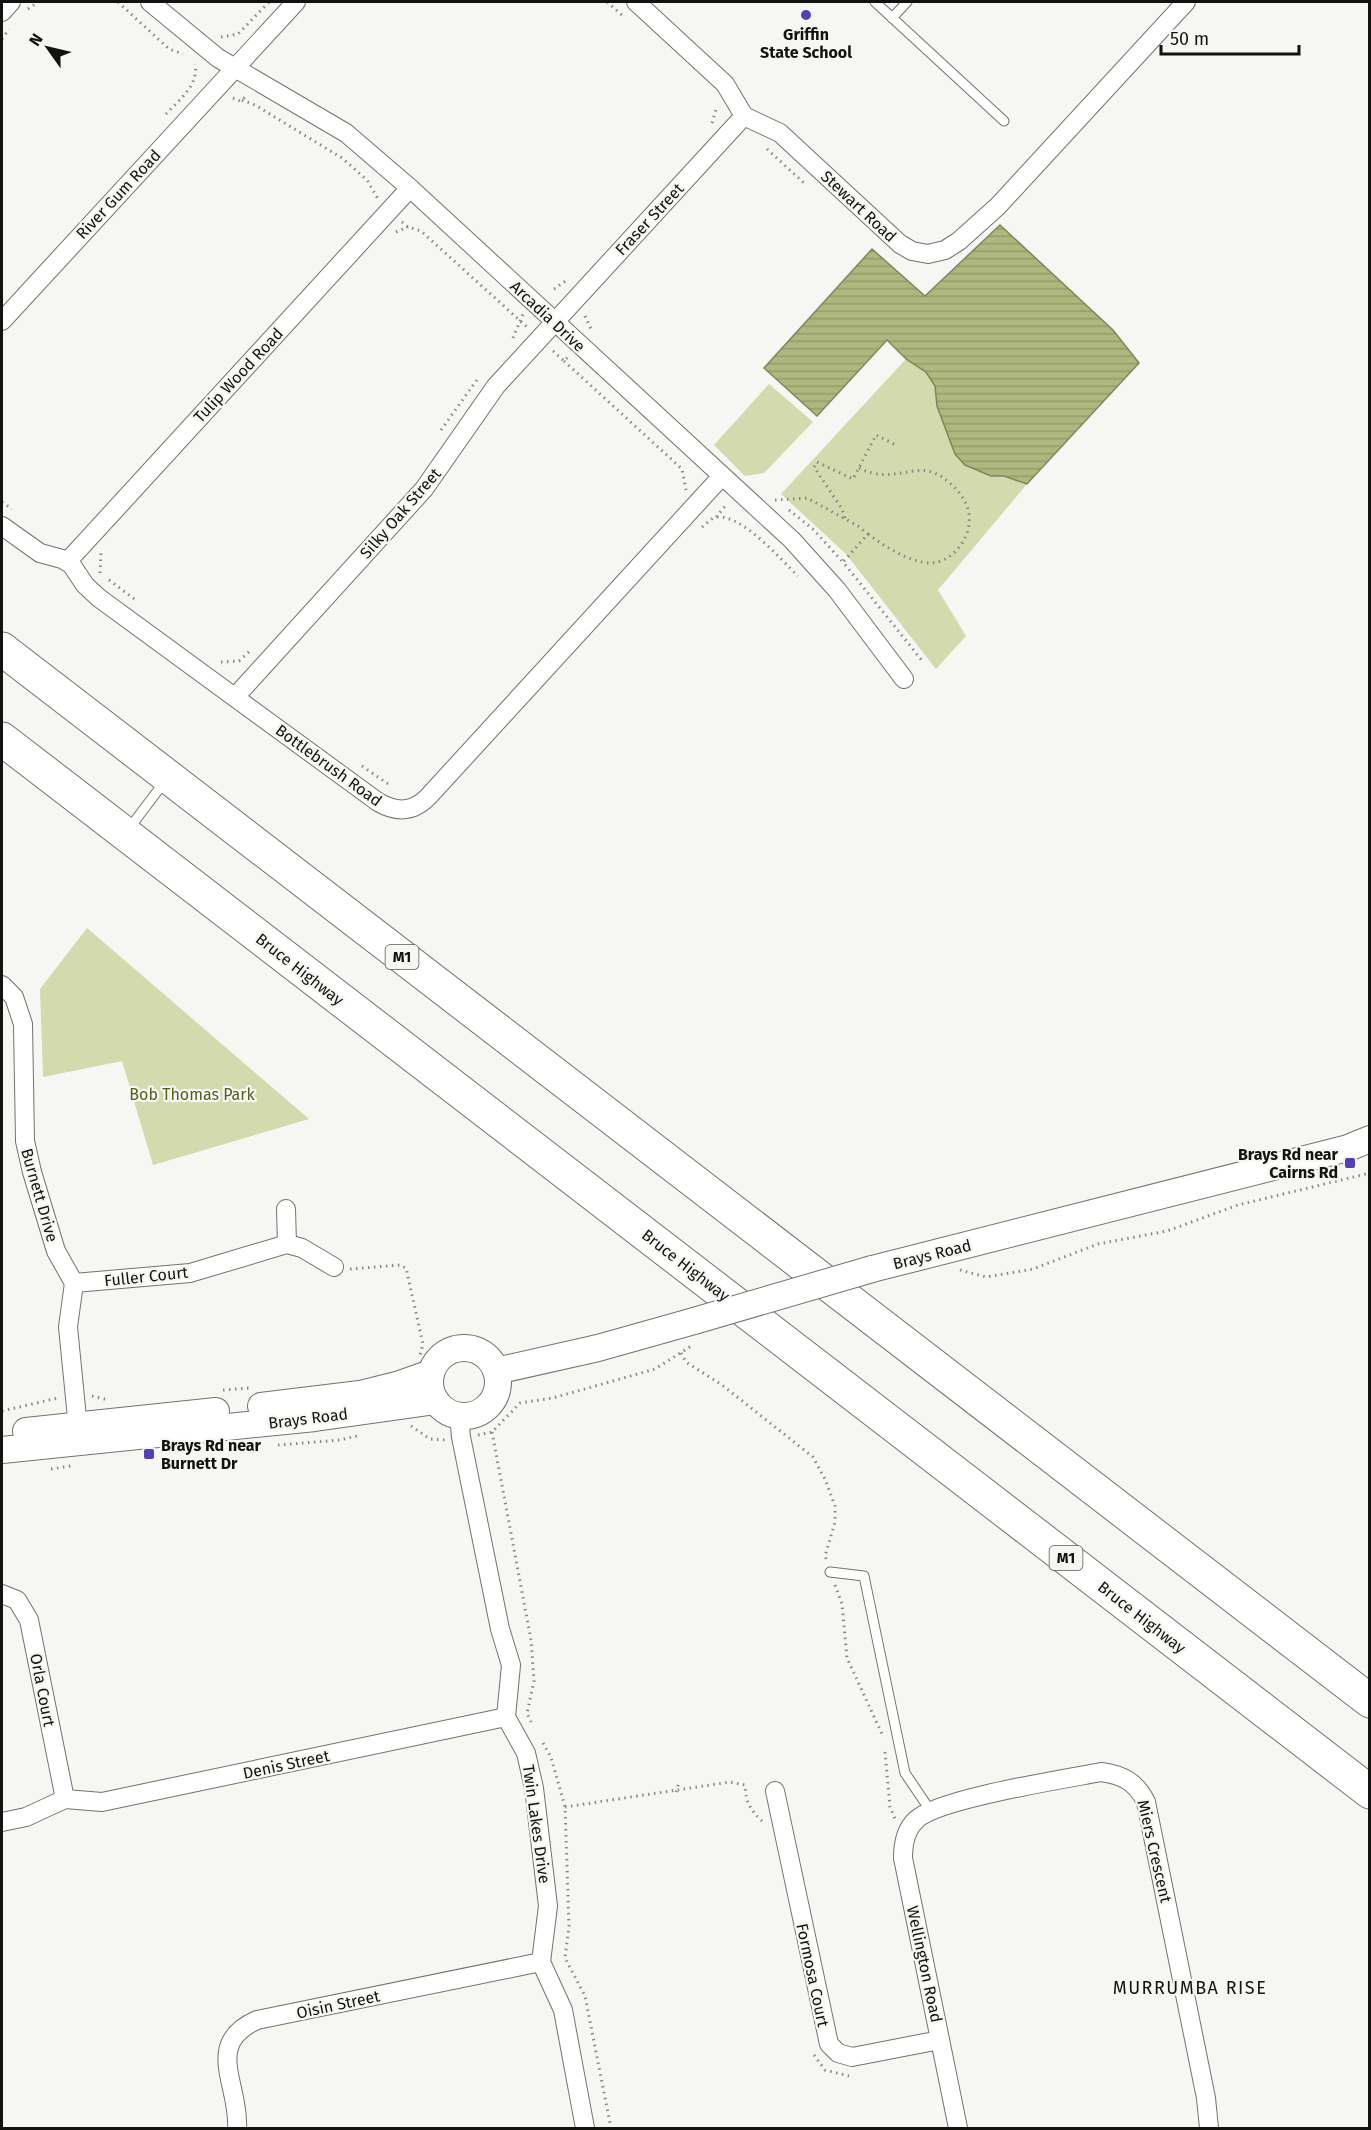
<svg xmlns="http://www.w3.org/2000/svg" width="1371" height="2130" font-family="'Fira Sans',sans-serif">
<defs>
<pattern id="water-rules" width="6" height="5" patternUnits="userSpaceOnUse" patternTransform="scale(1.5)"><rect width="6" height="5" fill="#aeb77d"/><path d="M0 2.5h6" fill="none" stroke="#959c6b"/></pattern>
</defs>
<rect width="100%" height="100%" fill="#f6f7f2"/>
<g fill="#d3daae">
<path d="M906,359L926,372L935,386L937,406L955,454L965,465L991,476H1004L1027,484L938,590L966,636L936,669L846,554L781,494Z"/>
<path d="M769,384L813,422L764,473L745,476L714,445Z"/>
<path d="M87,928L309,1119L153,1165L122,1061L43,1077L40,989Z"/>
</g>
<path fill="url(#water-rules)" stroke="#7f865d" stroke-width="1.5" d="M1000,225L1113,330L1139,363L1027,484L1004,476H991L965,465L955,454L937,406L935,386L926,372L906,359L887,340L817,416L764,368L872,249L925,296Z"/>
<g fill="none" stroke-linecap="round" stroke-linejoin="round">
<g stroke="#72736e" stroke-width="11">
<g id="service">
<path d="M875,2L1004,121"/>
<path d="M892,18L907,2"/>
<path d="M128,830L165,781"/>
<path d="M830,1572L864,1576L905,1773L930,1810"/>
</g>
</g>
<g stroke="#72736e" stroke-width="20">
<g id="minor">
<path d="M150,2L218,58L346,133L410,188L792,540L837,590L904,679"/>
<path d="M636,2L725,84L744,116L780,133L900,244L912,251L928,254L945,250L959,241L998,206L1186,2"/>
<path d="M2,12L11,2"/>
<path d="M2,321L296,2"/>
<path d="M2,526L40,553L62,559L71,564L85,585L99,598L378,802C397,813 413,812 428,797L722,476"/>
<path d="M67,562L410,188"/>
<path d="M235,697L424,489L496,386L744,116"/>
<path d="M2,985L14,997L23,1024L25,1141L32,1172L56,1251L74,1283L68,1327L79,1438"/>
<path d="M286,1209L287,1244"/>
<path d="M74,1283L190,1273L287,1244L302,1248L334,1267"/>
<path d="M459,1415L461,1437L500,1629L511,1665L506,1717L526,1753L534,1788L548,1906L541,1962L563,2010L585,2128"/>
<path d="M2,1594L17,1600L29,1620L65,1799"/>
<path d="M775,1791L829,2044L838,2053L852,2057L940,2040"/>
<path d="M2,1822L26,1817L65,1799L102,1802L506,1717"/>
<path d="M237,2128C240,2085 203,2044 257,2020L541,1962"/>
<path d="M958,2128L903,1858C903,1844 905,1830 916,1820C936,1799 1065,1779 1101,1772C1123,1775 1136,1782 1146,1802L1206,2098L1209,2128"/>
</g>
</g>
<g stroke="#72736e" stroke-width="28">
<g id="secondary">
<path d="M872,1269L1348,1148L1370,1139"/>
<circle cx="464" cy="1382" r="34"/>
<path d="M496,1371L598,1348L694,1321"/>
<path d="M261,1406L360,1394L400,1384L431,1373"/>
<path d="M26,1431L216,1411"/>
<path d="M2,1450L315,1418L436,1401"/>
</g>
</g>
<g stroke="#72736e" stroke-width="35">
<g id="motorway">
<path d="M2,649L1370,1701"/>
<path d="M2,739L1370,1792"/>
</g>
</g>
<g stroke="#878885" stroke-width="3" stroke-dasharray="1.5 4.5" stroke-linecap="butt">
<path d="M118,2L169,49L183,54"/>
<path d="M607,2L622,15"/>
<path d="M28,9L38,2"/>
<path d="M221,37L238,34L269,2"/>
<path d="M2,39L9,29"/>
<path d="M233,98L240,101L248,95"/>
<path d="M242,100L255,105L342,158L367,180L378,199"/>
<path d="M166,114C180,99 199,85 195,64"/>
<path d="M712,123L717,106"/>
<path d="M767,149L804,183"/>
<path d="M402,222L408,227L421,231L527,327"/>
<path d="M396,232L408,227"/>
<path d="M554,289L567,280"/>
<path d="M585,316L591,329"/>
<path d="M513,338L523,314"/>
<path d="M553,351L564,361L568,357"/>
<path d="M564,361L682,469L686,490"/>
<path d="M441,430L479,377"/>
<path d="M859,468C894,486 916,459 942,477C954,485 967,499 969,514C972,536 954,562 931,563C910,563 884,546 868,534"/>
<path d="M775,500L807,498L858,526L868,534L843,562L924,663"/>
<path d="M2,502L12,509"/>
<path d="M789,510L814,530L842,561"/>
<path d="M716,517L727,504"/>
<path d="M717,517C743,515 779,558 798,576"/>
<path d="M845,518L842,509L814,467L817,462L853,479L876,435L898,446"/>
<path d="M702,527L713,518"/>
<path d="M100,573L101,553"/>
<path d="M109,580L137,601"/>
<path d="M221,662L239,661L251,650"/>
<path d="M362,766L391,786"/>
<path d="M350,1269L400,1265L406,1268L423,1344L420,1355"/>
<path d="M960,1270L986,1277L1033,1269L1098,1244L1167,1231L1238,1205L1370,1173"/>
<path d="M681,1353L686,1362L722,1385L813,1457L825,1479L835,1506V1522L825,1556L827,1561"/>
<path d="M223,1390L250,1388"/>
<path d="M92,1396L108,1400"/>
<path d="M2,1411L58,1398"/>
<path d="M411,1426L430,1439L445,1440"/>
<path d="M492,1432L531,1640L534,1681L527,1713L531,1722"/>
<path d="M478,1435L492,1432L520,1403L553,1398L655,1369L693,1345"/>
<path d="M278,1445L340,1440L361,1435"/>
<path d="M51,1469L71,1466"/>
<path d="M835,1585L842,1604L847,1658L882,1734"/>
<path d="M543,1743L551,1757L565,1807L569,1926L565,1958L585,1996L611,2128"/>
<path d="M885,1752L890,1807L895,1819"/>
<path d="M676,1792L679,1782"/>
<path d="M565,1807L730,1782L745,1785C746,1802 750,1810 762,1821"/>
<path d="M814,2055L825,2070L849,2076"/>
</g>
<use href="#service" stroke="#fff" stroke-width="9"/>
<use href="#minor" stroke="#fff" stroke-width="18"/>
<use href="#secondary" stroke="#fff" stroke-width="26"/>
<use href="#motorway" stroke="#fff" stroke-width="33"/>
<g stroke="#72736e" stroke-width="28" stroke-linecap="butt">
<path id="secondary-bridge" d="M694,1321L872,1269"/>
</g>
<use href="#secondary-bridge" stroke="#fff" stroke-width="26"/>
</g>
<g fill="#5140b8" stroke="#f6f7f2" stroke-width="2">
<circle cx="806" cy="15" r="6"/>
<rect x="1344" y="1157" width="12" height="12" rx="3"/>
<rect x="143" y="1448" width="12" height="12" rx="3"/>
</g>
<g text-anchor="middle" stroke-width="4.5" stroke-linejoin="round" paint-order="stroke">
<g fill="#f6f7f2" stroke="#565754" stroke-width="1.5">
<rect x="385.5" y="945" width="33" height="24" rx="4.5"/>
<rect x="1049.5" y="1546" width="33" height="24" rx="4.5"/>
</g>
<g font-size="15" font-weight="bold" fill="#121311">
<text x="402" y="962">M1</text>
<text x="1066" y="1563">M1</text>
</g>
<g font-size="16" font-weight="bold" fill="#121311" stroke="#f6f7f2">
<text x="806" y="40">Griffin<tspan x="806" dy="18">State School</tspan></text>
<text x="1338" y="1160" text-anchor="end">Brays Rd near<tspan x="1338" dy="18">Cairns Rd</tspan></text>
<text x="161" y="1451" text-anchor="start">Brays Rd near<tspan x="161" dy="18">Burnett Dr</tspan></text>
</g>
<g font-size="16" fill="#121311" stroke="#f6f7f2">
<text transform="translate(118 194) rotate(-47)" y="6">River Gum Road</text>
<text transform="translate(859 206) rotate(43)" y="6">Stewart Road</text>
<text transform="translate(649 219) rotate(-47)" y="6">Fraser Street</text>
<text transform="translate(548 316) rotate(43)" y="6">Arcadia Drive</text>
<text transform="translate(238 375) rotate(-47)" y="6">Tulip Wood Road</text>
<text transform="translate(400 513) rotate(-49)" y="6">Silky Oak Street</text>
<text transform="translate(329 765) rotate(36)" y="6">Bottlebrush Road</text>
<text transform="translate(300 969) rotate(38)" y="6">Bruce Highway</text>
<text transform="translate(40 1195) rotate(74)" y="6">Burnett Drive</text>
<text transform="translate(932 1254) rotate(-14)" y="6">Brays Road</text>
<text transform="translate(686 1265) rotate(38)" y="6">Bruce Highway</text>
<text transform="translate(146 1276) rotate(-6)" y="6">Fuller Court</text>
<text transform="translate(308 1418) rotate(-7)" y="6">Brays Road</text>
<text transform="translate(1142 1617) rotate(38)" y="6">Bruce Highway</text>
<text transform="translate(43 1690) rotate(79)" y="6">Orla Court</text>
<text transform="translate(286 1764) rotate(-12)" y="6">Denis Street</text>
<text transform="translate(537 1824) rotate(82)" y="6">Twin Lakes Drive</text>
<text transform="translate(1155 1851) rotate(77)" y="6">Miers Crescent</text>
<text transform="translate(925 1964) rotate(78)" y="6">Wellington Road</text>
<text transform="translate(813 1975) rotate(78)" y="6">Formosa Court</text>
<text transform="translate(338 2004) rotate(-12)" y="6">Oisin Street</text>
</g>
<g font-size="16" fill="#565d1c" stroke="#f6f7f2">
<text x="192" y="1100">Bob Thomas Park</text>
</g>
<g font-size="18" letter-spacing="1.5" fill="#121311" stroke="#f6f7f2">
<text x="1190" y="1994">MURRUMBA RISE</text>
</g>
</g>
<rect width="1371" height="2130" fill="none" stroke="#121311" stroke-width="6"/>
<g transform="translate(48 48) rotate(304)" stroke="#f6f7f2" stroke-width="4.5" paint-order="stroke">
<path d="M0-4.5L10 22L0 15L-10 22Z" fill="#121311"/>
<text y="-9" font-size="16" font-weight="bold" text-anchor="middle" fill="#121311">N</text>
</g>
<path d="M1161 45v9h138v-9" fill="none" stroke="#121311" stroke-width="3"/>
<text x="1170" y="45" font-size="18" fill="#121311" stroke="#f6f7f2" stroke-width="4.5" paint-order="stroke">50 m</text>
</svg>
